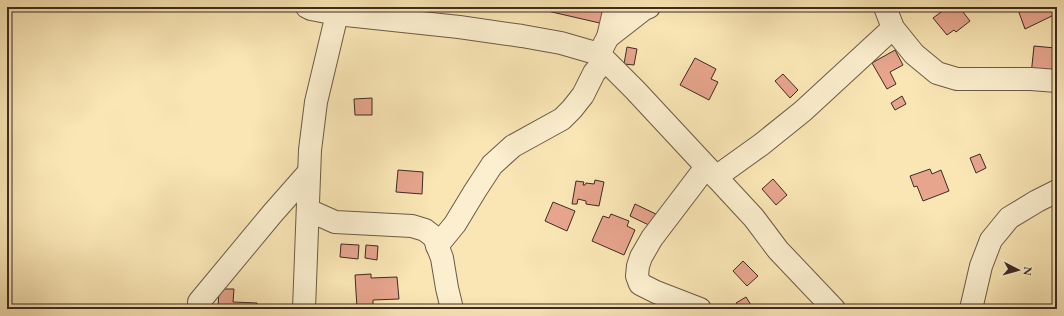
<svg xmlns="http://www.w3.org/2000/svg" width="1064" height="316" font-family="'EB Garamond',serif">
<rect width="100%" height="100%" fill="#fae6b5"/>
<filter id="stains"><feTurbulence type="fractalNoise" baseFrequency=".005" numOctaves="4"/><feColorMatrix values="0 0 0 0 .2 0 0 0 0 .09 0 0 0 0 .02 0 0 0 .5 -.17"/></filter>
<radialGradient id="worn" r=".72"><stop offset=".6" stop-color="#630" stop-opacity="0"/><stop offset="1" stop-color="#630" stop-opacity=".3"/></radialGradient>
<g fill="#e7a58e" stroke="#3d2b21">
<path d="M530,7H601L608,9L604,24Z"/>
<path d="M948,7H959L970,21L956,32L954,30L947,35L933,18Z"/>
<path d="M1017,7H1053L1056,14L1025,29Z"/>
<path d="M1034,46L1055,48L1051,78L1031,75Z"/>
<path d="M627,47L637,49L634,65L624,64Z"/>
<path d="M895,50L903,65L890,72L896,84L887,89L872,63Z"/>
<path d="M695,58L716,69L711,79L718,82L709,100L680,85Z"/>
<path d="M783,74L798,90L790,98L775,81Z"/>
<path d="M902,96L906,104L895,110L891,103Z"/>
<path d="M372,98V115H355L354,99Z"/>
<path d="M980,154L986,168L976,173L970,158Z"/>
<path d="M930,169L932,174L941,170L949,191L923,201L917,186L914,187L910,176Z"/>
<path d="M398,170L423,172L422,194L396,192Z"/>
<path d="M773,179L787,195L776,205L762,189Z"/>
<path d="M595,180L604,182L599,206L586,204V201L578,199L577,204H572L576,181L584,182L583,185H585L586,183L594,184Z"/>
<path d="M553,202L575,211L567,231L545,221Z"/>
<path d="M635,204L660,216L655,228L630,216Z"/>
<path d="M611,214L629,221L627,226L635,230L624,255L592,241L603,216L609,218Z"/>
<path d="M7,224L11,225L7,252Z"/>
<path d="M341,244L359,245L358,259L340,257Z"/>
<path d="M366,245L378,246L377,260L365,258Z"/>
<path d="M743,261L758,276L747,286L733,271Z"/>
<path d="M371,274V278L397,277L399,299L373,300V307L357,308L355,275Z"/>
<path d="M219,289H234L233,302L257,303V309H218Z"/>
<path d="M746,297L751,305L745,309H740L736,303Z"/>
<path d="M429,307V309H411V308Z"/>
</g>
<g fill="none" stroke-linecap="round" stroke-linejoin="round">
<g stroke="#6c5a46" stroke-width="24">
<g id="minor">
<path d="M307,7L311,9L337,14L459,27L522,36L561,43L599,54L635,90L716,177L754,218L778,250L834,309"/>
<path d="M885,7L893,28L914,54L937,73L957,79H1031L1057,81"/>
<path d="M608,37L644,9L649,7"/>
<path d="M599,54L608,37L615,7"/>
<path d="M716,177L762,144L803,111L893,28"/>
<path d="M308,210L335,222L412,226L425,230L434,237L442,258L447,288L452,309"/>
<path d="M437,246L455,224L475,191L492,165L513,146L562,119L572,109L583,95L594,73L604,61"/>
<path d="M199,302L272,214L309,172"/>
<path d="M304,309L310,150L316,102L337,14"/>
<path d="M700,309L656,292L640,284L637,276L638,266L641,257L652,238L706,167"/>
<path d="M971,309L981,266L991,240L1009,218L1037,201L1057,191"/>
</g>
</g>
<use href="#minor" stroke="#fcefcf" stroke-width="22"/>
</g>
<rect width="1064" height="316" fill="none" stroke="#fae6b5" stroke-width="24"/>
<rect x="8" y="8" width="1048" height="300" fill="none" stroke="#3d2b21" stroke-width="2"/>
<rect x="12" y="12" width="1040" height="292" fill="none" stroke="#3d2b21"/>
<g transform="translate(1018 270) rotate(96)" stroke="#fcefcf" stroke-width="3" paint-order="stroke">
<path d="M0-3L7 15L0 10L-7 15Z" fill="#3d2b21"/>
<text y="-6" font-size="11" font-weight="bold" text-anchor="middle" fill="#3d2b21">N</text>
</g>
<rect width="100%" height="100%" filter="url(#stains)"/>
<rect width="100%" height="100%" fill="url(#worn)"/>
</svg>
